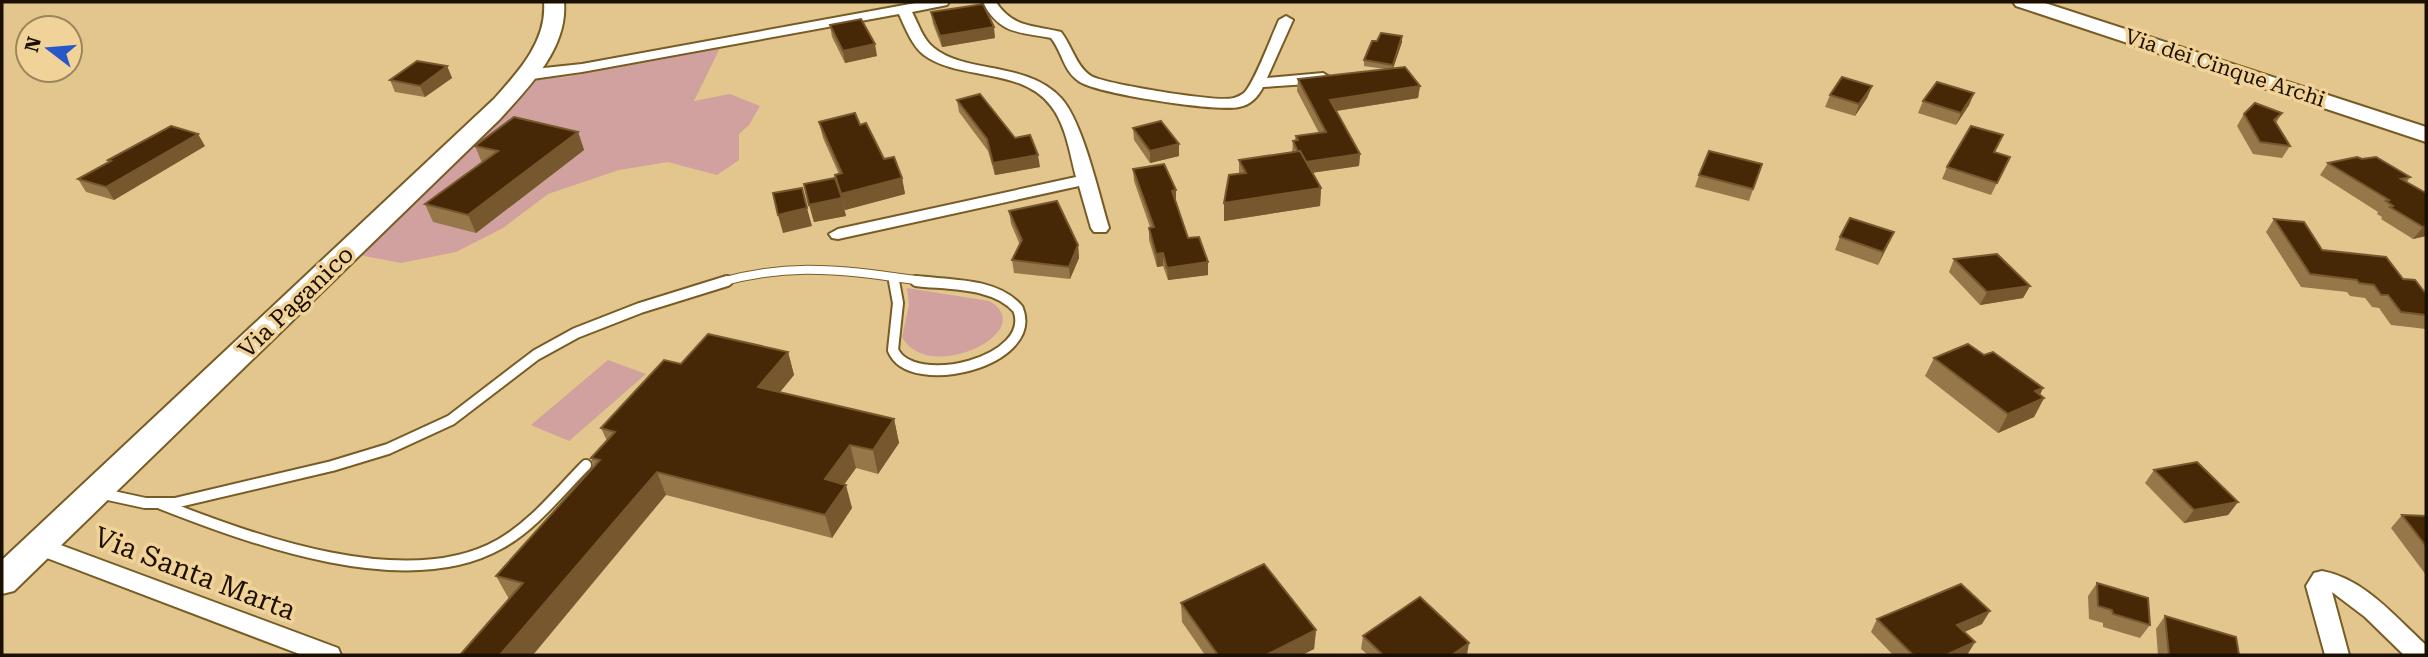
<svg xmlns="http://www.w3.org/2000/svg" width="2428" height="657" font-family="'Roboto Serif',serif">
<rect width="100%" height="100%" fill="#e3c68d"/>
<g fill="#d0a19e">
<path d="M720,48L694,101L730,94L760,106L749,125L739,134V160L717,175L668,162L619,170L548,194L503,228L456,252L401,263L359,255L512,108L532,79L567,77Z"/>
<path d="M907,288L989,301C1042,331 928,386 902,337L909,305Z"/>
<path d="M608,360L646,374L569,441L531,425Z"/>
</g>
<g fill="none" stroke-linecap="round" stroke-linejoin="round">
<g stroke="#775d25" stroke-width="10">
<g id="lane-far1">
<path d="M893,277L931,282"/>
<path d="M893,277L895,282"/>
<path d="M721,282C782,265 831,268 893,277"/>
</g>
</g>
<g stroke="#775d25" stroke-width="14">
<g id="lane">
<path d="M894,281L898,303L893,350C911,393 1039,362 1018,309C995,282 948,285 916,281"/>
<path d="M99,493L145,503H175L332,466L388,449L451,420L536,355L576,333L640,308L727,281"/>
<path d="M161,504C253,540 407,597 500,544C534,525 559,492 586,465"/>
</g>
</g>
<g stroke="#775d25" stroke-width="4">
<g id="street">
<path d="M921,2H949L947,5L912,12C918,23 923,40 934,48C966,74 1027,61 1061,98C1083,122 1099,195 1109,228L1106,232H1094L1091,228L1079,186L838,239L832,238L829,234L838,229L1076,177C1070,154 1066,125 1051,106C1022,67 959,81 924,55C912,46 905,27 899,14L582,72L525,80L517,75L525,70L582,64Z"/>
<path d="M982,2H996C1013,28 1033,25 1061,32C1072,46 1076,66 1091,76C1105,84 1220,103 1234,98C1238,97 1241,95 1244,93C1254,84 1272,35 1279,20L1286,16L1293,20L1267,78L1323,73L1331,78L1323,83L1263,87C1258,97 1250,105 1239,107C1216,112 1100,94 1080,82C1063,71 1063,53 1051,38C1016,31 1002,35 982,2Z"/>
<path d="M39,537L338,648L341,655H302L31,552L28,546L31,540Z"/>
<path d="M2322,571C2365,579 2395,617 2426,645V655H2404L2365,617L2332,592L2349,655H2325L2306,586L2314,573Z"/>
</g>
</g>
<g stroke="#775d25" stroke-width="4">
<g id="secondary">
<path d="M544,2H564C568,48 529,87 500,119L14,591L2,594V560L494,99C519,71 547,41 544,2Z"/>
<path d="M2013,2H2042L2426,127V142L2016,6Z"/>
</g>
</g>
<use href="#lane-far1" stroke="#fff" stroke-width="8"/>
<use href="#lane" stroke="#fff" stroke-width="10"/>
<use href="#street" fill="#fff" fill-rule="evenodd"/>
<use href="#secondary" fill="#fff" fill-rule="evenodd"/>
</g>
<g fill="#95774a">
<path d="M931,12L995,38L942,47L933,24Z"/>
<path d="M830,25L877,56L845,63L832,37Z"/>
<path d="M1402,36V42L1393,69L1420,86L1418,98L1336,111L1360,154L1359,166L1312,173L1321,188L1320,206L1224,221L1239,174V160L1292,153L1293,141L1295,140L1296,136L1319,133L1297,91L1298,79L1385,69L1364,66V60L1377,41Z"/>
<path d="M447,66L452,78L425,97L395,92L390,80Z"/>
<path d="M1872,86L1867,98L1855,116L1825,107L1830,95Z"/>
<path d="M1974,93L1969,105L1956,125L1918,113L1923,101Z"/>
<path d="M957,100L1040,167L995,175L988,151L959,112Z"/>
<path d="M2282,113L2276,123L2290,146L2282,158L2253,154L2237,126L2244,114Z"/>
<path d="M819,122L860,125L884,159L902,178L905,194L845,210L844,209L846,216L814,222L804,184L835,178L839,174L823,138Z"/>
<path d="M1133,128L1179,144V156L1150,163L1134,140Z"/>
<path d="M578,132L584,150L476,233L433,222L425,204L482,163L475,146Z"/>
<path d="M205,146L114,200L86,192L78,179L109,162L108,160Z"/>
<path d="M1995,152L2004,169L1991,195L1942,179L1947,167Z"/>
<path d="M2362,159L2410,177L2407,182L2426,236L2413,239L2381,219L2382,217L2377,214L2378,212L2320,175L2328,163Z"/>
<path d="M1762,164L1749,201L1695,187L1699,175Z"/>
<path d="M1133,169L1176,202L1188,238L1208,262V275L1168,280L1163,266L1157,267L1149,240V228L1150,227L1134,181Z"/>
<path d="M1009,211L1078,245L1079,258L1070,279L1014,273L1012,260L1020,245L1011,224Z"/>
<path d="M2274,219L2426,315V329L2391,325L2379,308L2372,307L2365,298L2350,296L2347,292L2301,287L2266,232Z"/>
<path d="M1894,232L1878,265L1835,250L1840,237Z"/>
<path d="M1954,259L2030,286L2023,298L1980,305L1949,272Z"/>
<path d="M788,352L794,375L780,392L894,419L899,443L878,474L856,468L844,484L852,508L832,538L666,495L509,599L496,576L594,467L591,458L607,441L601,428L681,364Z"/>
<path d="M1984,355L2043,388L2040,395L2044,398L2034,417L1998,433L1925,376L1934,358Z"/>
<path d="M2154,470L2238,502L2228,515L2184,523L2145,483Z"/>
<path d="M2402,515L2426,516V575L2391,528Z"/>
<path d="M2097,583L2150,625L2140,638L2103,627V623L2089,619L2088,596Z"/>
<path d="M1181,603L1316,630L1314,649L1302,655H1205L1182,622Z"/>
<path d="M2165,616L2239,655H2158L2156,629Z"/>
<path d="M1877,619L1982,624L1964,632L1975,642L1967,655H1893L1871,632Z"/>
<path d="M1363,636L1467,655H1368L1361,649Z"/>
</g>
<g fill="#76572e">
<path d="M994,27L995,38L942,47L940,36Z"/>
<path d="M1402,36V42L1392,71L1393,65Z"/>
<path d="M875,44L877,56L845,63L843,51Z"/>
<path d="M447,66L452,78L425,97L420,86Z"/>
<path d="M1420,86L1418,98L1329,112L1330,100Z"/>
<path d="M1872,86L1867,98L1855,116L1859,104Z"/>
<path d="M1974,93L1969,105L1956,125L1961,113Z"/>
<path d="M578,132L584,150L476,233L468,215Z"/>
<path d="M198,134L205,146L114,200L106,187Z"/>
<path d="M1179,144V156L1150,163V151Z"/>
<path d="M1360,154L1359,166L1302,174L1303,162Z"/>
<path d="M1038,155L1040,167L995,175L993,163Z"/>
<path d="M902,178L905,194L845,210L841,194Z"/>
<path d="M1321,188L1320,206L1224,221V203Z"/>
<path d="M1176,190V202L1172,191Z"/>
<path d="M842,198L846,216L814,222L809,205Z"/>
<path d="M807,208L812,226L783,233L778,215Z"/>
<path d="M2426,226V236L2413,239L2423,227Z"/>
<path d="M1894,232L1888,245L1878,265L1883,252Z"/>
<path d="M1078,245L1079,258L1070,279L1069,267Z"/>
<path d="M1163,253V266L1157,267L1156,254Z"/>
<path d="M1208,262V275L1168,280L1167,268Z"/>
<path d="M2030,286L2023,298L1980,305L1987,292Z"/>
<path d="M788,352L794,375L765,410L758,387Z"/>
<path d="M2043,388L2036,402L2044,398L2034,417L1998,433L2008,414L2035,391Z"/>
<path d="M894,419L899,443L878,474L873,450Z"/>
<path d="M850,445L856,468L831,503L825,479Z"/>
<path d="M657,472L666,495L533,655H500Z"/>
<path d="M846,485L852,508L832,538L825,515Z"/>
<path d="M2238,502L2228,515L2184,523L2194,510Z"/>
<path d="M1990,611L1982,624L1949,639L1957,625Z"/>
<path d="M1316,630L1314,649L1302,655H1266Z"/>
<path d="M1975,642L1967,655H1946Z"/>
<path d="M1469,643L1467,655H1452Z"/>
</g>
<g fill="#472806" stroke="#76572e" stroke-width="2">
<path d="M983,4L994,27L940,36L931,12Z"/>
<path d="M861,19L875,44L843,51L830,25Z"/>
<path d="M1381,33L1402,36L1393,65L1364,60L1372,41H1377Z"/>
<path d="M417,61L447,66L420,86L390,80Z"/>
<path d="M1405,67L1420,86L1330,100L1360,154L1306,162L1300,151L1298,152L1293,141L1298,140L1296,136L1326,132L1298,79Z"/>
<path d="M1842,77L1872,86L1859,104L1830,95Z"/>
<path d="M1937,82L1974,93L1961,113L1923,101Z"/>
<path d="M980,94L1015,138L1030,135L1038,155L993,163L987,139L957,100Z"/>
<path d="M2255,103L2282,113L2274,120L2290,146L2260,142L2244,114Z"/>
<path d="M855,113L860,125L866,123L884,159L894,157L902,178L841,194L835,175L842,173L819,122Z"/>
<path d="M514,117L578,132L468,215L425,204L498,151L475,146Z"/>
<path d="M1161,121L1179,144L1150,151L1133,128Z"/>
<path d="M171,126L198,134L106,187L78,179L111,161L108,160Z"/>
<path d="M1971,126L2003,135L1994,152L2010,157L1997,183L1947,167Z"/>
<path d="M1300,151L1321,188L1224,203L1229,175L1246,173L1239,160Z"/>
<path d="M1709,151L1762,164L1753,189L1699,175Z"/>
<path d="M2357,157L2362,159L2376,157L2410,177L2401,179L2426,193V226L2423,227L2390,207L2393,206L2386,201L2389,200L2328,163Z"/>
<path d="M1164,164L1176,190L1172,191L1188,238L1199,237L1208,262L1167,268L1163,253L1156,254L1149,228L1154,227L1133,169Z"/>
<path d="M835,178L842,198L809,205L804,184Z"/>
<path d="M802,188L807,208L778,215L773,193Z"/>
<path d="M1057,201L1078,245L1069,267L1012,260L1022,240L1009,211Z"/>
<path d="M1850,218L1894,232L1883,252L1840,237Z"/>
<path d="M2274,219L2304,222L2322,250L2386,257L2403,279L2415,280L2426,294V315L2401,312L2388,295H2381L2374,285L2359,283L2357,280L2310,274Z"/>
<path d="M1997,254L2030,286L1987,292L1954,259Z"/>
<path d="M708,334L788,352L758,387L894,419L873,450L850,445L825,479L846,485L825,515L657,472L500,655H460L523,583L496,576L600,460L591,458L615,432L601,428L664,360L681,364Z"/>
<path d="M1968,344L1984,355L1993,352L2043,388L2035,391L2044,398L2008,414L1934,358Z"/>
<path d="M2197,462L2238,502L2194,510L2154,470Z"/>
<path d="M2402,515L2426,516V546Z"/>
<path d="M1264,564L1316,630L1266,655H1218L1181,603Z"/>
<path d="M2097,583L2148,598L2150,625L2113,614L2112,610L2098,606Z"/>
<path d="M1961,584L1990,611L1957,625L1975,642L1946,655H1913L1877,619Z"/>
<path d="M1420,597L1469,643L1452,655H1383L1363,636Z"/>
<path d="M2165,616L2236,637L2239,655H2169Z"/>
</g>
<g text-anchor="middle" stroke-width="7" stroke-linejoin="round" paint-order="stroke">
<g font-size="21" fill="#1b1000" stroke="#f1d399">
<text transform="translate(2225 68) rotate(18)" y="7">Via dei Cinque Archi</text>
</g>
<g font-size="24" fill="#1b1000" stroke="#f1d399">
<text transform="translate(296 302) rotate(-44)" y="8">Via Paganico</text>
</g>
<g font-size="28" fill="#1b1000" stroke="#f1d399">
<text transform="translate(195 573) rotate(21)" y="10">Via Santa Marta</text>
</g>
</g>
<rect width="2428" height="657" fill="none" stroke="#1b1000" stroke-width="7"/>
<g transform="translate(49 49) rotate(286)"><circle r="33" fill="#f1d399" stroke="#9b855c" stroke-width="2"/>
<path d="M0-5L12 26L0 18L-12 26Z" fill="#2858c6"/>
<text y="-10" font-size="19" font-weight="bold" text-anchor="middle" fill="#1b1000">N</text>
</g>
</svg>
